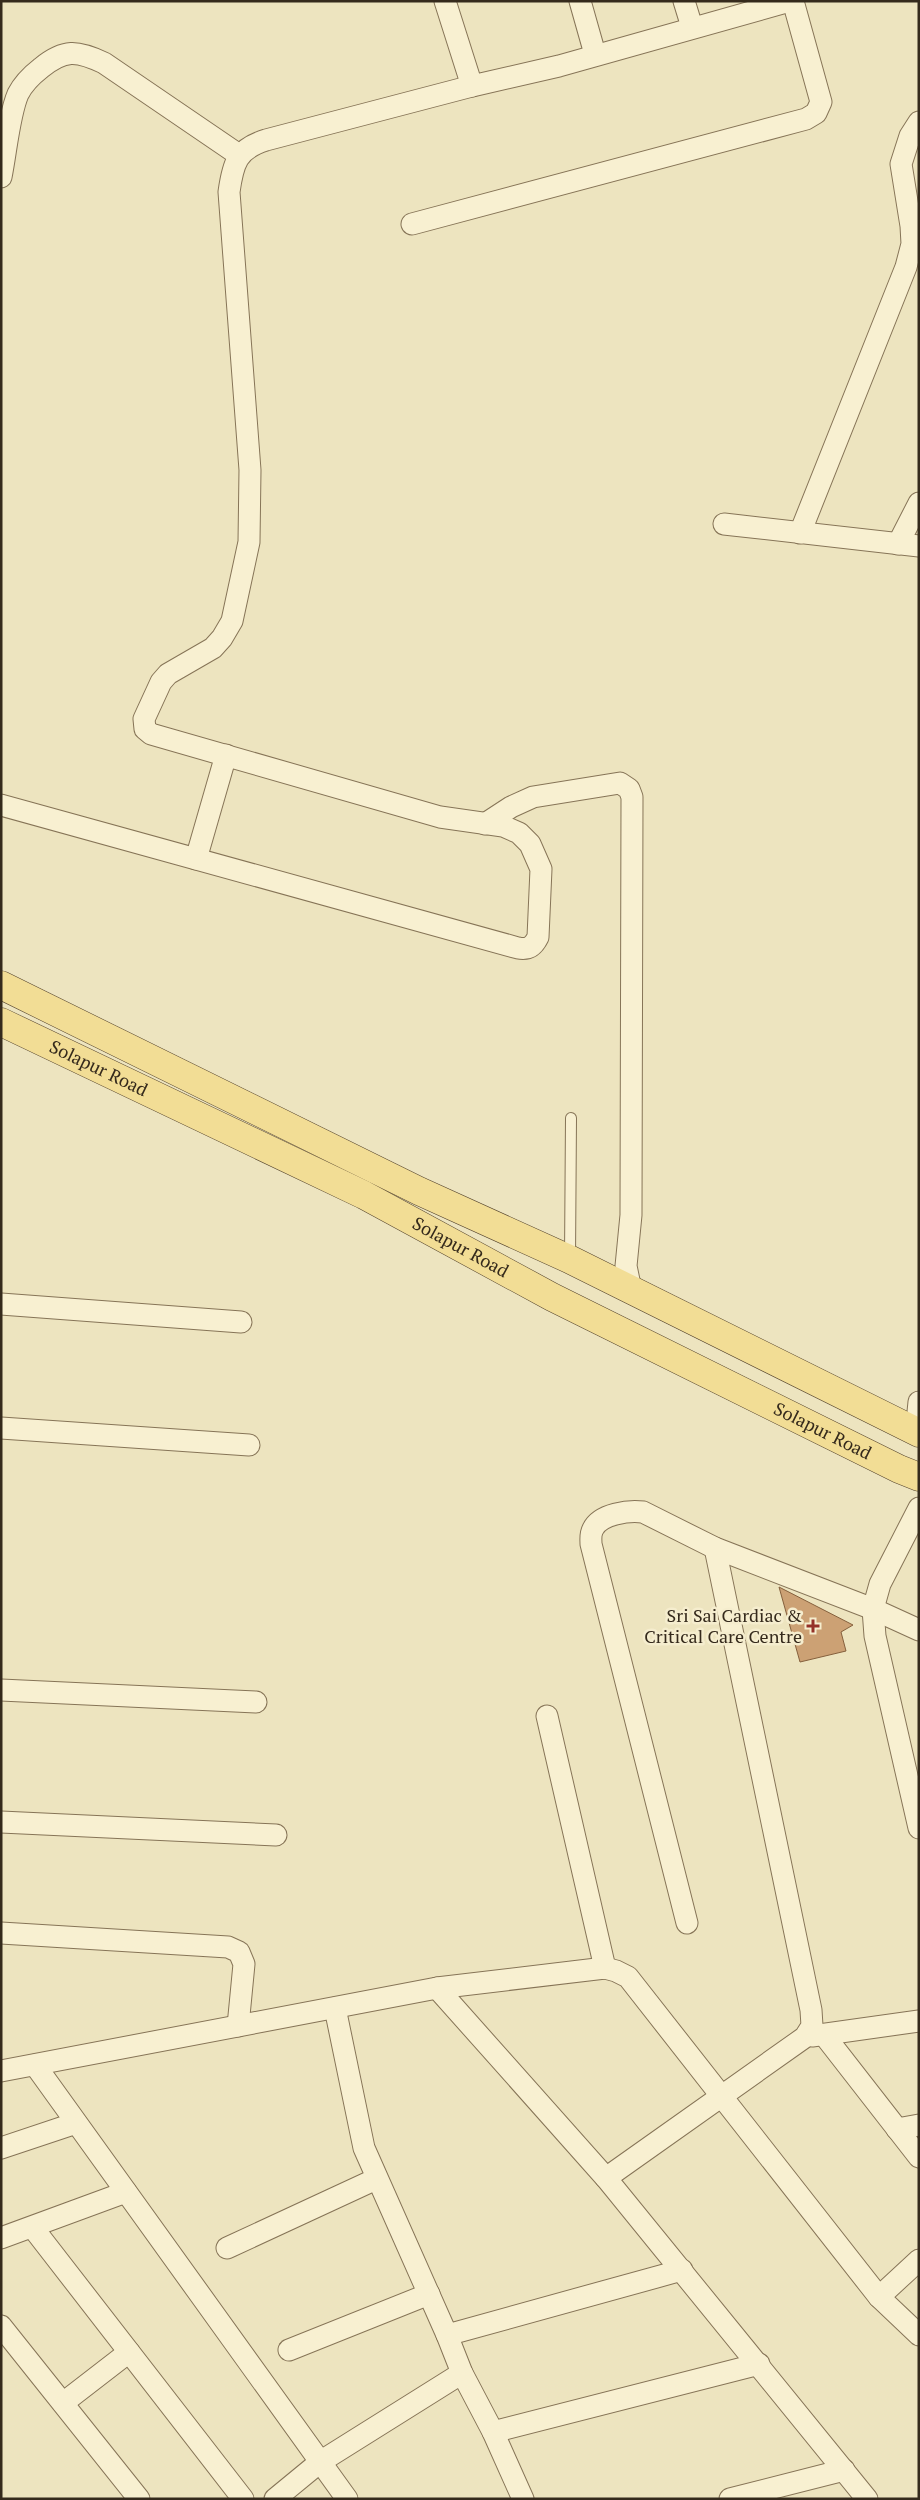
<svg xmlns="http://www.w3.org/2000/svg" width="920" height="2500" font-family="'PT Serif',serif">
<rect width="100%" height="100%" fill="#ede4bf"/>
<path fill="#cca174" stroke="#85603d" d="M779,1587L853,1625L841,1632L846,1651L800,1662Z"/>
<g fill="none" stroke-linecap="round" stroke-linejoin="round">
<g stroke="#867457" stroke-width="12">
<path id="lane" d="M570,1257L571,1118"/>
</g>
<g stroke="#867457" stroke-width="23">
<g id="street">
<path d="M445,1L472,86L559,66L790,1"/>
<path d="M580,1L595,54"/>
<path d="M684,1L692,27"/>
<path d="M1,177C6,153 9,115 18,94C23,84 32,75 41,68C64,49 77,50 104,63L239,155"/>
<path d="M412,224L806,119L816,113L821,102L793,1"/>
<path d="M724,524L919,546"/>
<path d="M800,533L906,267L912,244L911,226L901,164L910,136L919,122"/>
<path d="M898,544L919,503"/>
<path d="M1,805L518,948C528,950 533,947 538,937L541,869L530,844L519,833L503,826L440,817L151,734L145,729L144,719L161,682L168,674L213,648L222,638L232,621L249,542L250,470L229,192C233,163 237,149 266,140L472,86"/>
<path d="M485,824L511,807L533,797L620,783L629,789L632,797L631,1215L626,1266L631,1290"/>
<path d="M196,859L226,755"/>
<path d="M1,1304L241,1322"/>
<path d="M1,1428L249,1445"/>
<path d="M916,1432L919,1402"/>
<path d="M919,1508L880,1584L873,1609L875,1636L919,1828"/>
<path d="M715,1548L811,2010L812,2026L805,2037L606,2178L867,2499"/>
<path d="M1,1690L256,1702"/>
<path d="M547,1716L605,1968"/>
<path d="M1,1822L276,1835"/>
<path d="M687,1923L591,1544C591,1539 590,1534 593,1529C600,1514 629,1510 643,1512L715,1548L873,1609L919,1630"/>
<path d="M1,1933L228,1947L239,1952L244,1964L238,2026"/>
<path d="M437,1988L606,2178"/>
<path d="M335,2008L364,2148L447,2335"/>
<path d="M824,2035L919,2157"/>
<path d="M812,2036L919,2021"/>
<path d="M35,2065L347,2499"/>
<path d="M1,2071L437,1988L605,1968L616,1971L628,1977L879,2297L919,2335"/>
<path d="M897,2129L919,2125"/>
<path d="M1,2148L76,2123"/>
<path d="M33,2228L243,2499"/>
<path d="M1,2238L126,2192"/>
<path d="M227,2248L376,2179"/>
<path d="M682,2270L447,2335L462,2373L493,2432L759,2364"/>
<path d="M879,2297L919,2260"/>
<path d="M1,2326L139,2499"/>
<path d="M289,2350L429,2294"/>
<path d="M63,2403L129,2352"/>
<path d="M493,2432L523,2499"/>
<path d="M275,2499L320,2462L462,2373"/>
<path d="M730,2499L844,2470"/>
</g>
</g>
<g stroke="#53422c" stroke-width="29">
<g id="primary">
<path d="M1,985L419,1191L569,1259L919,1433"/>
<path id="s1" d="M1,1022L364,1195L552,1297L899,1469L919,1477"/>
</g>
</g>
<use href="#lane" stroke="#f8f0d1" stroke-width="10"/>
<use href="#street" stroke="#f8f0d1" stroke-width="21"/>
<use href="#primary" stroke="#f2dd95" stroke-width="28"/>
</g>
<path fill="#943128" stroke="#f5edce" stroke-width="2" d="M810.5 1618.5h5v5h5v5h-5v5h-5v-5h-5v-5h5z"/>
<g text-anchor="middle" stroke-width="5" stroke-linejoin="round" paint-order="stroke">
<g font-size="18" fill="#352a1c" stroke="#f5edce">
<text dy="6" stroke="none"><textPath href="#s1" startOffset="108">Solapur Road</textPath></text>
<text dy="6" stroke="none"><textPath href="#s1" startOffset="512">Solapur Road</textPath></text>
<text dy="6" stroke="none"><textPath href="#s1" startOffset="918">Solapur Road</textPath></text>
</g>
<g font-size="18" fill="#352a1c" stroke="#f5edce" text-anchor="end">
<text x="802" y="1622">Sri Sai Cardiac &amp;<tspan x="802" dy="21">Critical Care Centre</tspan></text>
</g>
</g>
<rect width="920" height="2500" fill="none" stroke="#352a1c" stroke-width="5"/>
</svg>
